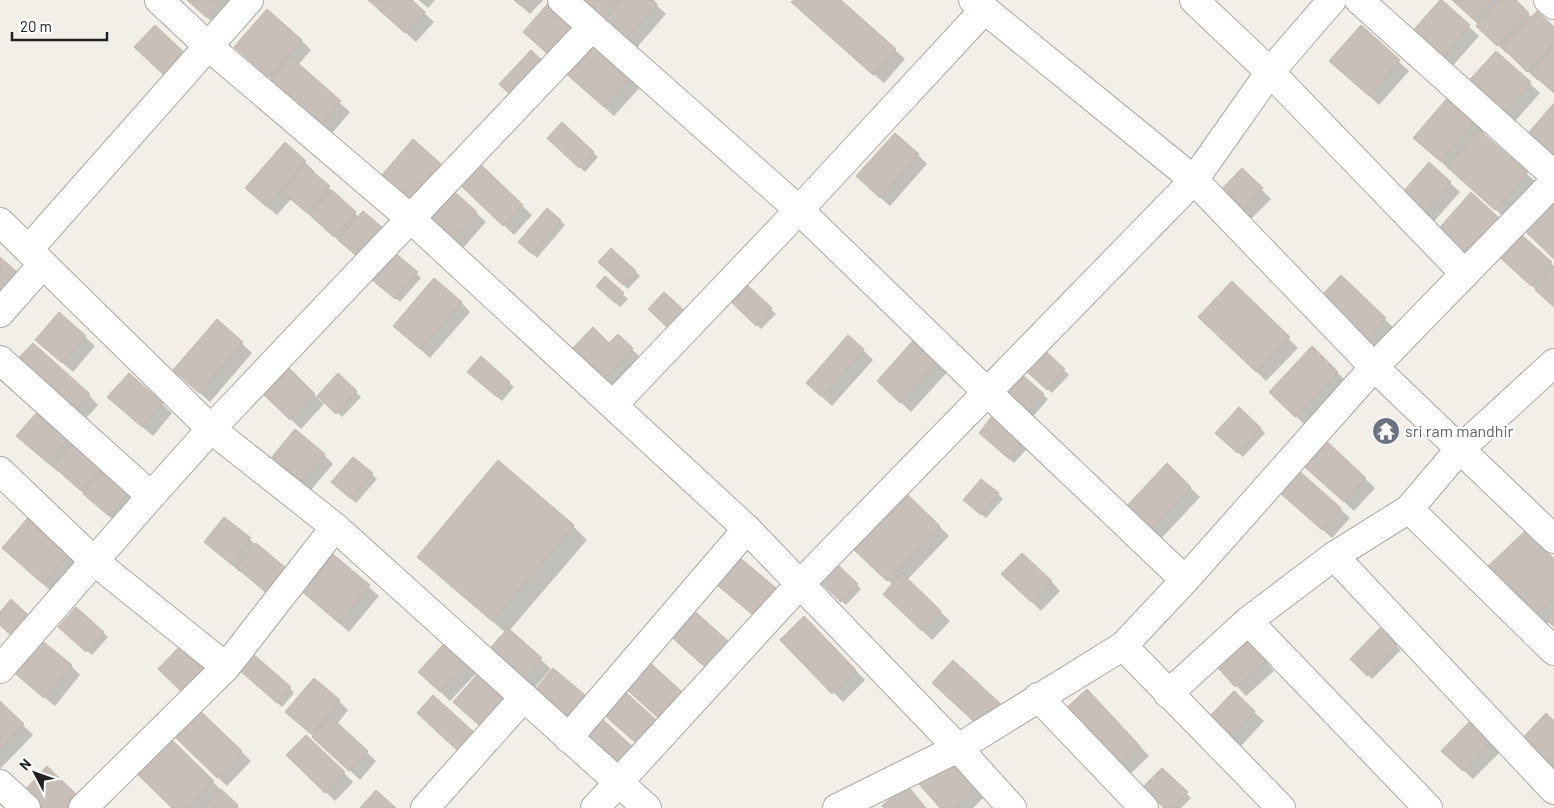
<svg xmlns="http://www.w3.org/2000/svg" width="1554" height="808" font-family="Barlow,sans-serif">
<rect width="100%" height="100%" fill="#f2efe9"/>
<g fill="#0003">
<path d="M187,0H240L217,26Z"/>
<path d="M369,0H410L434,22L416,42Z"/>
<path d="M419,0H435L428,8Z"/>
<path d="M514,0H543L530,14Z"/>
<path d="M553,0L642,85L614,116L573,80Z"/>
<path d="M569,0H651L666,14L632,53Z"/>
<path d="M795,0H839L905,59L884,83L803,12Z"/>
<path d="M1454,0H1514L1532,18L1554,29V93L1539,79L1537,80L1509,53L1507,54Z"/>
<path d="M1441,1L1479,36L1450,69L1421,44Z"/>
<path d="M1361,27L1409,71L1379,105L1331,61Z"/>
<path d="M301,40L311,50L298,65L350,112L332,133L245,56Z"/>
<path d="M1496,52L1540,93L1509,128L1474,97Z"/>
<path d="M1449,98L1485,130L1482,134L1537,183L1505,218L1424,147Z"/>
<path d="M562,124L598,157L585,172L549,138Z"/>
<path d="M414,141L454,178L473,159L532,215L514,235L457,180L450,189L486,222L462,249L383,175Z"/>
<path d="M285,144L305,162L315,172L313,173L355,213L393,252L421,278L400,302L377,283V274L291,199L277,215L256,198Z"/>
<path d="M918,155L927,164L890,206L867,186Z"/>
<path d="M1242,170L1271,199L1245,225L1216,197Z"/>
<path d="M1450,183L1460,192L1429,227L1408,209Z"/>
<path d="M548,209L565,225L537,258L524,246Z"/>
<path d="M1515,231L1554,266V306L1506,262Z"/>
<path d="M611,249L640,276L628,289L599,262Z"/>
<path d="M1341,277L1395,329L1376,349L1322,297Z"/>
<path d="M605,278L628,299L620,307L602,290Z"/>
<path d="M1232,283L1298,348L1266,381L1200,317Z"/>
<path d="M744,284L776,314L761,329L730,299Z"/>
<path d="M461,302L470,312L430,358L404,335Z"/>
<path d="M217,321L252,353L210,402L185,380Z"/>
<path d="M618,335L642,359L612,391L581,361L609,344Z"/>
<path d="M85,337L95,346L73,372L47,349Z"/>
<path d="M918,337L951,368L911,412L888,390Z"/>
<path d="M1312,348L1347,382L1305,425L1280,401Z"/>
<path d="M863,350L873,360L832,406L817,392Z"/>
<path d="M1042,350L1069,375L1052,393L1030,373Z"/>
<path d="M481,358L514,387L502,401L473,376Z"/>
<path d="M289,370L324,404L301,429L265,394Z"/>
<path d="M129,374L172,413L153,436L119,407Z"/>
<path d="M24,375L89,395L98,405L80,425Z"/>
<path d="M338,375L361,397L342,417L319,396Z"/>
<path d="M1001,395H1043L1048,399L1030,420Z"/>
<path d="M1239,409L1265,433L1243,457L1221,437Z"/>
<path d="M39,412L141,500L119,525L59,471L58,472L28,446Z"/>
<path d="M985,437L1031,444L1014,463Z"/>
<path d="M1321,438L1375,488L1354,511L1310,470Z"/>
<path d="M324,455L333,464L311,490L283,466Z"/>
<path d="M354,458L377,479L356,503L338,487Z"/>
<path d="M1167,465L1200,497L1157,543L1124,511Z"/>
<path d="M998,494L1003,499L986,518L969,504Z"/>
<path d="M1291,502L1340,509L1350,518L1332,538Z"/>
<path d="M32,515L82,560L53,593L3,548Z"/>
<path d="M225,519L291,574L324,549L379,596L349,632L298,587L281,606L242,571L241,573L205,542Z"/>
<path d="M573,526L587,540L509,631L551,669L530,693L496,664L506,633L433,570L419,556Z"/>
<path d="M939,526L949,536L907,580L950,621L932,640L884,594L893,585L865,559Z"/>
<path d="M1554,561V625L1550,621L1544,627L1534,617Z"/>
<path d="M835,564L861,589L846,605L820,580Z"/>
<path d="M1003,574L1051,581L1060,591L1041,611Z"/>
<path d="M718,584L775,588L785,598L763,624Z"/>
<path d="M76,609L108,637L92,655L64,631Z"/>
<path d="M692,610L737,651L715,676L679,644Z"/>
<path d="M804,618L865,680L843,702L782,640Z"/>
<path d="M1380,630L1401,650L1372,679L1352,659Z"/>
<path d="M451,637L482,667L450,701L429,681Z"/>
<path d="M1254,647L1274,671L1246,696L1215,662Z"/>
<path d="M71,666L80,675L55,706L23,680Z"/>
<path d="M244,673L290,688L294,693L282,707Z"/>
<path d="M1096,700L1149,756L1128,776L1118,766Z"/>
<path d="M339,701L348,710L337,724L376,761L360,780L297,721Z"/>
<path d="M0,703L33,735L0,769Z"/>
<path d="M196,708L251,761L227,786L172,733Z"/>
<path d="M1254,712L1264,721L1239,748L1209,719Z"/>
<path d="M1471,722L1501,751L1473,779L1453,761Z"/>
<path d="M1554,723V775L1517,745Z"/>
<path d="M166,736L213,782L239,808H174Z"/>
<path d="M306,736L353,782L335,801L288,755Z"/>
<path d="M948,757L985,796L973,808H942Z"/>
<path d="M1162,769L1191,798L1181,808H1166Z"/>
</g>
<g fill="#c7bfb8" stroke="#c4b6ab">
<path d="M187,0H222L206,17Z"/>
<path d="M368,0H412L425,12L405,33Z"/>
<path d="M514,0H524L520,5Z"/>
<path d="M551,0L588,29L558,63L523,32Z"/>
<path d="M567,0H615L593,25Z"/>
<path d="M622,0H653L657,4L621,44L600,25Z"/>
<path d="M794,0H841L896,49L873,75L791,2Z"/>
<path d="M1440,0H1442L1470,25L1440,60L1410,34Z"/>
<path d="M1452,0H1494L1474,20Z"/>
<path d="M1501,0H1516L1529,13L1497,46L1476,26Z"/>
<path d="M267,9L302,40L268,77L234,47Z"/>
<path d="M1537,11L1554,27V43L1527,72L1502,47Z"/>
<path d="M155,25L188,56L167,78L134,47Z"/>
<path d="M1361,25L1400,60L1369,96L1329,61Z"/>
<path d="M590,37L633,75L604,107L562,70Z"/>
<path d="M1554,47V93L1531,73Z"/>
<path d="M531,50L549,67L517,101L499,84Z"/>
<path d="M1496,51L1531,82L1499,120L1462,88Z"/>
<path d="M291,57L341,101L321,125L271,80Z"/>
<path d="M1449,96L1476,120L1440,161L1413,138Z"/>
<path d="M1554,103V164L1524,138Z"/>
<path d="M562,122L594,152L579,168L547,138Z"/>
<path d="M1479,130L1528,172L1495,210L1447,167Z"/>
<path d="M895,133L919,154L880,198L856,176Z"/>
<path d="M413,139L448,170L416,206L381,176Z"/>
<path d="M285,142L306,161L267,207L245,188Z"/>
<path d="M473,157L523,205L503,226L453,178Z"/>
<path d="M1429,162L1451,182L1419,218L1397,199Z"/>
<path d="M305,165L330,186L307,213L282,192Z"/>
<path d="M1242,168L1263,188L1235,217L1214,197Z"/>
<path d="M446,184L477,212L451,241L420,213Z"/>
<path d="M332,190L356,212L334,237L310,215Z"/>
<path d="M1554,191V259L1520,226Z"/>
<path d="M1471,192L1499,218L1464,259L1435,233Z"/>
<path d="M547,208L561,220L532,254L518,242Z"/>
<path d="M363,211L390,234L365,263L338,240Z"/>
<path d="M1515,229L1552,262L1531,286L1495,253Z"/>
<path d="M611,248L636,271L623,285L598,262Z"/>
<path d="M394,252L418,272L395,299L371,279Z"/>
<path d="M0,257L24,278L0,306Z"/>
<path d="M1554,268V307L1535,290Z"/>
<path d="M1341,275L1386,318L1365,341L1320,297Z"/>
<path d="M605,276L624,293L615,303L596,286Z"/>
<path d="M434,278L462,302L420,349L393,326Z"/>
<path d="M1232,281L1290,337L1256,372L1198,317Z"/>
<path d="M744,282L772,308L756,326L728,299Z"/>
<path d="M664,292L686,312L670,330L648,309Z"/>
<path d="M59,312L86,336L62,363L35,340Z"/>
<path d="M217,319L243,342L199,393L173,370Z"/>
<path d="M593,327L609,343L618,334L633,348L601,382L569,352Z"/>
<path d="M848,335L864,349L822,397L806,383Z"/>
<path d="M918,335L942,357L900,403L877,381Z"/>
<path d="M33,343L90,394L69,417L12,365Z"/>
<path d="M1312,346L1338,372L1295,417L1269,392Z"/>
<path d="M1042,348L1065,369L1047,390L1024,369Z"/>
<path d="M481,356L510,382L497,397L467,372Z"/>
<path d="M289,368L315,394L290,420L263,394Z"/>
<path d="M1019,372L1044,394L1024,417L999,395Z"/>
<path d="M129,373L163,403L142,427L107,397Z"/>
<path d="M338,373L357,391L336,414L317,396Z"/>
<path d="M1239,407L1261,428L1237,453L1215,433Z"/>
<path d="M39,410L70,437L48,463L16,436Z"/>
<path d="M996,411L1027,438L1009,459L979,433Z"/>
<path d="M295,429L325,454L301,482L272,457Z"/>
<path d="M1321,436L1366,478L1344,502L1298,461Z"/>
<path d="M74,442L102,467L81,491L53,466Z"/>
<path d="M353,457L373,473L351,499L331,482Z"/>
<path d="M498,460L574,525L492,621L417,557Z"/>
<path d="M1167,463L1191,487L1146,534L1122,511Z"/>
<path d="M106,467L132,489L109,516L83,494Z"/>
<path d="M1298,470L1341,508L1322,530L1279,492Z"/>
<path d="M981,479L999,493L981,515L963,500Z"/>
<path d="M907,494L940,526L887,581L854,550Z"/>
<path d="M32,513L73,549L43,584L2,548Z"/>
<path d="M224,517L251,538L231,564L204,542Z"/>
<path d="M1526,530L1554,559V598L1533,618L1486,568Z"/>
<path d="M256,543L292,573L271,597L236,567Z"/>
<path d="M324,547L370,585L339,623L293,584Z"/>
<path d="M1022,553L1052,581L1031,602L1001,574Z"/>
<path d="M739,557L776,588L753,615L716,584Z"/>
<path d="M835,562L858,584L841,602L818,580Z"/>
<path d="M902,573L941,611L922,631L883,594Z"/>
<path d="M11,599L36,622L18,642L0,625V612Z"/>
<path d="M76,607L104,632L86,652L58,627Z"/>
<path d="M691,608L728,641L705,667L668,634Z"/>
<path d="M1554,611V627L1546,619Z"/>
<path d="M804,616L856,670L832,694L780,640Z"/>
<path d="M508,628L542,658L519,684L485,654Z"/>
<path d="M1380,628L1397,645L1367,676L1350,659Z"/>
<path d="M1244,635L1266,661L1235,687L1213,662Z"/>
<path d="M451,636L473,656L440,692L418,672Z"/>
<path d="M39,638L72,665L44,698L12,671Z"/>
<path d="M180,646L212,677L189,699L158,669Z"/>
<path d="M252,653L291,687L277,703L238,669Z"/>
<path d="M647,660L691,700L667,726L623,686Z"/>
<path d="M953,660L1003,706L982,729L932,683Z"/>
<path d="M553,668L591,700L567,729L529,697Z"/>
<path d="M482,669L510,695L481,727L453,702Z"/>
<path d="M314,678L340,700L311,734L285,712Z"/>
<path d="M622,689L665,728L645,751L602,713Z"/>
<path d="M1087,689L1140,746L1117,767L1064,710Z"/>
<path d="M1234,691L1255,711L1228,739L1207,719Z"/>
<path d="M433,695L476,734L459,752L417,713Z"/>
<path d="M0,701L24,724L0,749Z"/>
<path d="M196,707L242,751L217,778L171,733Z"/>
<path d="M1546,713L1554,721V755L1541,769L1516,745Z"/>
<path d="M331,717L368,751L349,771L312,737Z"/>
<path d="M601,718L635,749L614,771L581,741Z"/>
<path d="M1471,720L1492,740L1463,771L1441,751Z"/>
<path d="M166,734L214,781L188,808H172L132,769Z"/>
<path d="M306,735L345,772L325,793L286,755Z"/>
<path d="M948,755L977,786L953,808H940L918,783Z"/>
<path d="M47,766L80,798L70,808H39L23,792Z"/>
<path d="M1162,768L1188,792L1172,808H1164L1143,787Z"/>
<path d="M906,784L926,808H884L882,806Z"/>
<path d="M221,789L238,805L235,808H203Z"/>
<path d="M376,790L396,808H360Z"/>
</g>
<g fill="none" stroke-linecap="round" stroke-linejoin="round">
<g stroke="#a9a9a9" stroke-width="30">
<g id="minor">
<path d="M159,0L208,46L411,219L747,529L958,748L1012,808"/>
<path d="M562,0L799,210L987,392L1185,580"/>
<path d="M973,0L1194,180L1374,367L1554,539"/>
<path d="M1194,0L1270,72L1465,274"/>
<path d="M1359,0L1554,175"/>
<path d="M1548,0L1554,5"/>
<path d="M0,222L211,429L335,527L647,808"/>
<path d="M29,249L249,0"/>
<path d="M0,313L43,264"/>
<path d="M0,360L151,496"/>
<path d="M613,405L799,210L984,10"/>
<path d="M0,471L94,561L226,667"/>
<path d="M1409,509L1554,651"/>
<path d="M1334,556L1554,790"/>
<path d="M1248,621L1428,808"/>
<path d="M1123,646L1281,808"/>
<path d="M0,669L151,496L211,429L592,27"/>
<path d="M1168,694L1248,621L1334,556L1409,509L1459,450L1554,363"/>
<path d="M1038,697L1144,808"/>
<path d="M568,738L747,529"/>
<path d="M0,784L26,808"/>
<path d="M83,808L226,667L335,527"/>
<path d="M425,808L524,697"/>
<path d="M595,808L801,583L1194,180L1270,72L1332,0"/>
<path d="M837,808L958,748L1123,646L1185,580L1374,367L1554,182"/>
</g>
</g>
<use href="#minor" stroke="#fff" stroke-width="28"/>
</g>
<defs>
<g id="temple-disc" transform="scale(1.4375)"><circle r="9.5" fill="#6b7280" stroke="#fff"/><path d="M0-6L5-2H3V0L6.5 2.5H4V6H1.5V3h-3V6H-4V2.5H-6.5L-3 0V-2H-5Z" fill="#fff"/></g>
</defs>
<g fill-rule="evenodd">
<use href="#temple-disc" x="1386" y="431"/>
</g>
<g text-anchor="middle" stroke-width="4.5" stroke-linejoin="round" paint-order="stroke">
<g font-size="16" fill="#5b616d" stroke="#fff" text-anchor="start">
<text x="1405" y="437">sri ram mandhir</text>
</g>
</g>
<g transform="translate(35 773) rotate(311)" stroke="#ffffff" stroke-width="4" paint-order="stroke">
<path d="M0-4L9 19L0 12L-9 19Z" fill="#222222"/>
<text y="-8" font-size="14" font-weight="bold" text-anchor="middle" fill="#222222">N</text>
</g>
<path d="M12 32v8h95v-8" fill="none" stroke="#222222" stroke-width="2.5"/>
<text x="20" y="32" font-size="15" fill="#222222" stroke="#ffffff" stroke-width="4" paint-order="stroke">20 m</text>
</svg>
